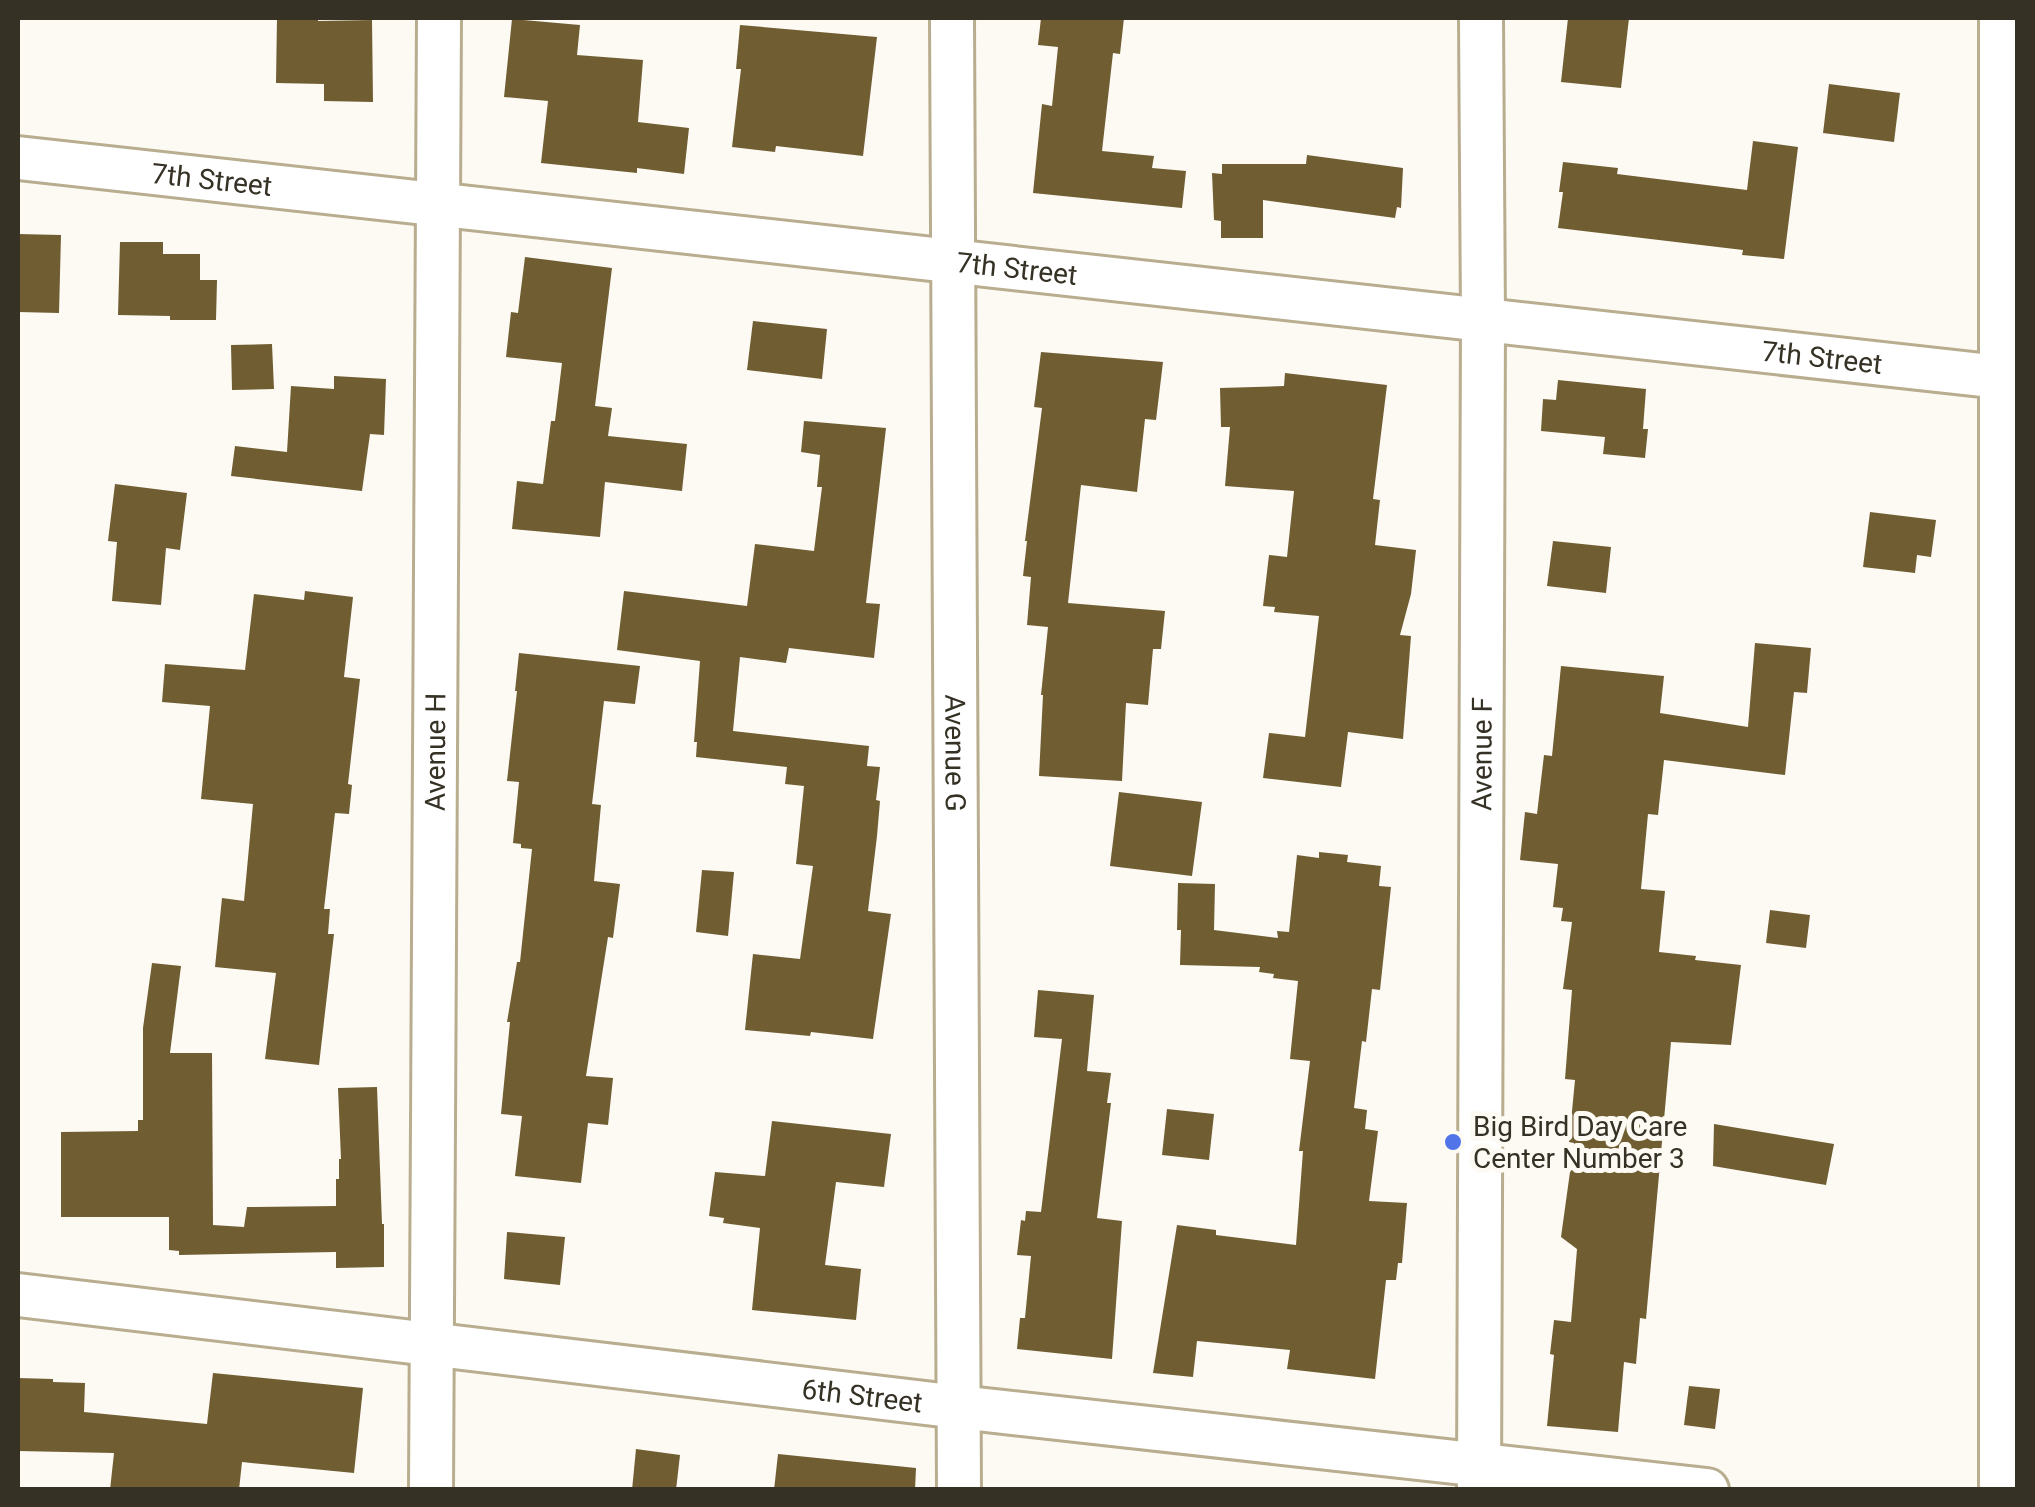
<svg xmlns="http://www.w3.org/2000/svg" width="2035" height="1507" font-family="Roboto,sans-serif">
<rect width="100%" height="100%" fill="#fdfaf4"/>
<g fill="#705e32">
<path d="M277,18H318V21L372,20L373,102L324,101V84L276,83Z"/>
<path d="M1041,18H1124L1120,54L1113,53L1102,151L1154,156L1152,168L1186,171L1182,208L1033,193L1042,104L1052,106L1058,47L1038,45Z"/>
<path d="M1568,18H1629L1621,88L1561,82Z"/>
<path d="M512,19L580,25L577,55L643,60L638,122L689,128L684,174L637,168V173L541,163L548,101L504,97Z"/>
<path d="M740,25L877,37L863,156L776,146L775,152L732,147L741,69H736Z"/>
<path d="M1829,84L1900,93L1894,142L1823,133Z"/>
<path d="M1753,141L1798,147L1784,259L1742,255L1743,250L1558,228L1563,192H1559L1563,162L1618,168L1617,174L1747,190Z"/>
<path d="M1307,155L1403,168L1401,208L1397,207L1395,218L1263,200V238H1221V221L1214,220L1212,173L1222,174V164H1306Z"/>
<path d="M18,234L61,235L59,313L18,312Z"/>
<path d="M120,242H163V254H200V280H217L216,320H170V316L118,315Z"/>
<path d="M525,257L612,268L595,406L612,408L608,436L687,444L682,491L605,482L600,537L512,529L517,481L543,484L551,421H555L562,363L506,357L511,312L518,313Z"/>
<path d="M753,321L827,329L822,379L747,370Z"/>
<path d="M272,344L274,389L232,390L231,345Z"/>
<path d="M1041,352L1163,362L1156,420L1145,419L1137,492L1081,485L1068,603L1165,611L1161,649H1153L1148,705L1126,703L1122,781L1039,776L1043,695H1041L1048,627L1027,625L1031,577L1023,576L1027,541H1025L1042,408L1034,407Z"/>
<path d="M1285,373L1387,385L1373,499L1380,500L1375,545L1416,550L1411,594L1400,635L1411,636L1403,739L1348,732L1341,787L1263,778L1269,733L1305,737L1319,616L1274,612L1275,607L1263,606L1269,555L1287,557L1294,491L1225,486L1230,427H1221L1220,388L1284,386Z"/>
<path d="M334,376L386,379L384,435L370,434L362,491L231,476L235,446L287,452L291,386L334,389Z"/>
<path d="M1558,380L1646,389L1643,429H1648L1645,458L1603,454L1605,437L1541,431L1543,399L1556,400Z"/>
<path d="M804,421L886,428L866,603L880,604L874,658L789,648L786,663L740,657L733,731L869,746L867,766L880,767L876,800L880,801L877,836L868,911L891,914L873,1039L811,1032L810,1036L745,1030L753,954L800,959L813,866L796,864L804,786L785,784L787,767L696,757L697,742H694L700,661L617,650L624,591L747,606L755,544L814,551L822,487H817L820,455L801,452Z"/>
<path d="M115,484L187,493L180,550L166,548L161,605L112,601L117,542L108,541Z"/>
<path d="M1870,512L1936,520L1931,557L1917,555L1915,573L1863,567Z"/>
<path d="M1553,541L1611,547L1606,593L1547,586Z"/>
<path d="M305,591L353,597L344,677L360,679L348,784L352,785L349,814L335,813L324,909H330L328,934H334L319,1065L265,1059L276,973L215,967L222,898L244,901L253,804L201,799L210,706L162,702L165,664L245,670L254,594L304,600Z"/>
<path d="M1755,643L1811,648L1807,693L1794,692L1785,775L1664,760L1658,815L1648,814L1641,889L1665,891L1659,952L1696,956L1695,960L1741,965L1731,1045L1671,1042L1646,1319L1640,1318L1636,1364L1624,1362L1618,1432L1547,1426L1554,1355L1550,1354L1554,1320L1571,1322L1577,1249L1561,1237L1574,1143L1569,1142L1575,1080L1565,1079L1572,990L1563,989L1572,922L1561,921L1563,908L1553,907L1558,864L1520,860L1525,812L1537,814L1544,755L1552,756L1561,666L1664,676L1660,713L1748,727Z"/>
<path d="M519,653L640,666L635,704L604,701L592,804L601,805L594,881L620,884L613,938L608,937L586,1076L613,1078L608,1125L588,1123L581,1183L515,1176L522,1116L501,1114L510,1022H507L517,962H520L532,849L521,848V844L513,843L519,782L507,781L517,691H515Z"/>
<path d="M1119,792L1202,802L1192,876L1110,866Z"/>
<path d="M1319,852L1348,855L1347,862L1381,866L1379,886L1391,887L1380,990L1372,989L1366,1042L1362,1041L1354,1108L1367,1110L1365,1129L1378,1131L1369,1201L1407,1203L1402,1263H1398L1396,1280H1386L1375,1379L1287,1369L1290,1350L1197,1341L1193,1377L1153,1373L1177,1225L1216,1230V1235L1296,1245L1303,1151H1299L1310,1061L1290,1059L1298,981L1273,978L1274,974L1259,972L1260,967L1180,965L1181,930H1177L1178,883L1215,884L1214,930L1278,938L1277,931L1289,932L1297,855L1319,858Z"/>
<path d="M702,870L734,872L728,936L696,932Z"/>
<path d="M1770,910L1810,915L1806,948L1766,943Z"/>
<path d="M152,963L181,966L170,1053H212L213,1225L244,1227L247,1207L336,1206V1179H339V1159H341L338,1088L377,1087L382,1224H384V1267L336,1268V1252L179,1255V1251L169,1250V1217H61V1132L138,1131V1120H143V1028Z"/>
<path d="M1038,990L1094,995L1087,1071L1111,1073L1107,1103H1111L1097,1218L1122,1221L1112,1359L1017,1349L1020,1318H1025L1031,1256L1017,1255L1021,1220L1025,1221L1026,1211L1041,1212L1062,1039L1034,1037Z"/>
<path d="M1167,1109L1214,1114L1209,1160L1162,1155Z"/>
<path d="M772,1121L891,1134L884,1187L836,1182L825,1265L861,1269L856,1320L752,1310L760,1228L723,1223L724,1218L709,1216L715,1172L765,1176Z"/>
<path d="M1714,1124L1834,1144L1826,1185L1713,1166Z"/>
<path d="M507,1232L565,1237L560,1285L504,1279Z"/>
<path d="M213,1373L363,1388L354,1473L242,1462L239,1490H110L114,1453L18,1451V1378L53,1379V1382L85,1383L84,1412L207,1424Z"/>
<path d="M1689,1386L1720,1389L1715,1429L1684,1425Z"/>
<path d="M636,1449L680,1455L676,1490H632Z"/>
<path d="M778,1454L916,1468L915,1490H774Z"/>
</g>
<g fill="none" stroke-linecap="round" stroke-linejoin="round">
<g stroke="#b9ad8f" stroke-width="48">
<g id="street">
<path id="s1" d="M952,18L959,1490"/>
<path id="s2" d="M18,158L2018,379"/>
<path id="s3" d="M18,1295L959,1407L1707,1490"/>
<path id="s4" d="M1479,1489L1483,320L1481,18"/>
<path id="s5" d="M431,1490L439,18"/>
<path d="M2001,1490V18"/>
</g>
</g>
<use href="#street" stroke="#fff" stroke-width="42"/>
</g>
<circle fill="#5175e9" stroke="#fdfaf4" stroke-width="4" cx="1453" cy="1142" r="10"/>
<g text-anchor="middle" stroke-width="10" stroke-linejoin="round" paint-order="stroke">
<g font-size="28" fill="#363125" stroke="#fdfaf4">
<text dy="10" stroke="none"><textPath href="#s2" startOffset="195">7th Street</textPath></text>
<text dy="10" stroke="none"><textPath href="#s2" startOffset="1005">7th Street</textPath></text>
<text dy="10" stroke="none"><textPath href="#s2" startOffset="1815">7th Street</textPath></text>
<text dy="10" stroke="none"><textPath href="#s4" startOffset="735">Avenue F</textPath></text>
<text dy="10" stroke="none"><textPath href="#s5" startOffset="738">Avenue H</textPath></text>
<text dy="10" stroke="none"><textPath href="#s1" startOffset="735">Avenue G</textPath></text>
<text dy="10" stroke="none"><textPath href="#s3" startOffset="850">6th Street</textPath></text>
</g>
<g font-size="28" fill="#363125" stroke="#fdfaf4" text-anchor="start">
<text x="1473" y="1136">Big Bird Day Care<tspan x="1473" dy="32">Center Number 3</tspan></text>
</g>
</g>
<rect width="2035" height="1507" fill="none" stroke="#363125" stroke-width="40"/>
</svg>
